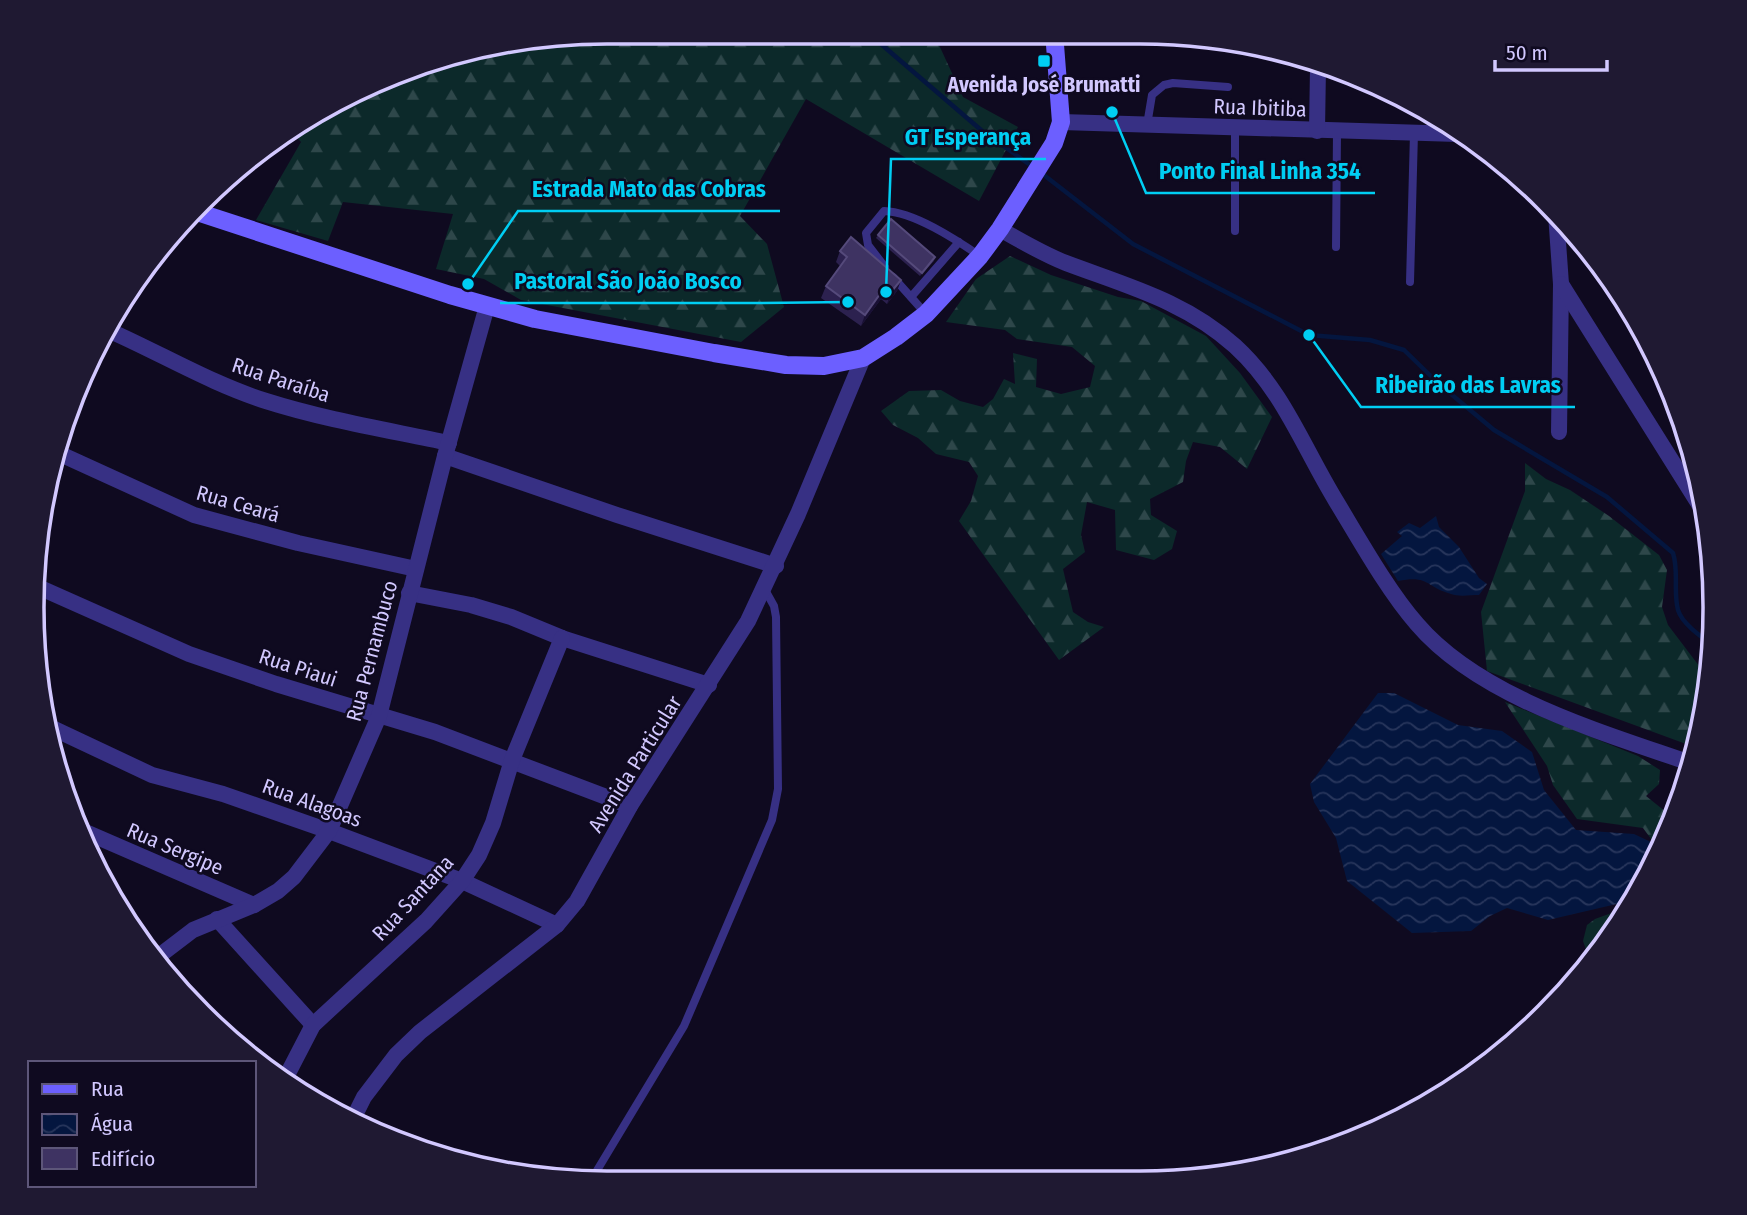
<svg xmlns="http://www.w3.org/2000/svg" width="1747" height="1215" font-family="'Fira Sans Condensed',sans-serif">
<defs>
<pattern id="forest-firs" width="22" height="20" patternUnits="userSpaceOnUse" patternTransform="scale(1.75)"><rect width="22" height="20" fill="#0c292a"/><path d="M5 1l3.5 6h-7zM16 11l3.5 6h-7z" fill="#2e474a"/></pattern>
<pattern id="water-waves" width="16" height="10" patternUnits="userSpaceOnUse" patternTransform="scale(1.75)"><rect width="16" height="10" fill="#04163f"/><path d="M0 5q4-4 8 0t8 0" fill="none" stroke="#28365c"/></pattern>
</defs>
<rect width="100%" height="100%" fill="#0f0a20"/>
<g fill="url(#forest-firs)">
<path d="M607,32H933L963,97L1018,127L979,201L806,99L740,216L767,244L784,307L741,342L521,300L484,279L436,269L453,214L343,202L328,241L256,220L301,142L288,128L458,51Z"/>
<path d="M1010,256L1051,275L1118,297L1141,301L1206,336L1240,373L1272,417L1247,469L1220,447L1193,442L1186,461L1183,482L1150,499L1151,515L1177,531L1172,549L1154,560L1116,550L1115,510L1087,502L1081,535L1085,552L1063,569L1073,612L1088,622L1104,627L1059,660L959,521L971,501L978,476L969,462L936,454L918,438L893,425L881,411L909,391L941,390L960,401L983,407L993,399L1004,379L1015,384L1013,353L1037,359L1036,387L1061,394L1090,387L1095,366L1072,347L1017,339L1005,330L946,322L976,279Z"/>
<path d="M1525,463L1546,479L1570,490L1609,516L1659,555L1667,570L1662,607L1668,625L1709,679L1697,748L1487,671L1481,612L1525,491Z"/>
<path d="M1505,702L1638,756L1660,770L1659,784L1646,796L1666,812L1674,815L1660,851L1643,828L1577,819L1553,785L1547,766Z"/>
<path d="M1628,907L1597,958L1591,964L1583,941L1587,925L1595,919Z"/>
</g>
<g fill="url(#water-waves)">
<path d="M1436,516L1439,527L1459,547L1479,578L1487,584L1479,595C1470,595 1459,597 1451,594C1425,587 1430,575 1398,581L1381,554L1402,536L1397,532L1409,523L1420,528Z"/>
<path d="M1378,693H1394L1458,725L1502,731L1532,752L1544,790L1576,830L1634,834L1653,843L1656,863L1621,903L1548,920L1507,908L1490,916L1471,931L1412,933L1347,881L1336,838L1314,802L1310,784Z"/>
</g>
<g fill="none" stroke-linecap="round" stroke-linejoin="round">
<g stroke="#04163f" stroke-width="4.5">
<path d="M867,32L981,130L1033,167"/>
<path d="M1040,172L1133,244L1309,335L1370,340L1404,350L1439,384L1494,430L1607,497L1673,553C1679,572 1673,591 1678,610C1682,624 1703,638 1714,646"/>
</g>
<g stroke="#373084" stroke-width="8">
<path d="M1147,125L1152,95L1164,85L1173,83L1228,87"/>
<path d="M1235,128V231"/>
<path d="M1336,247L1337,132"/>
<path d="M885,267L868,245L866,233L884,211C914,212 955,239 980,256"/>
<path d="M893,277L926,314"/>
<path d="M1410,282L1414,133"/>
<path d="M911,297L959,242"/>
<path d="M590,1182L684,1026L772,820L778,789L776,617L774,606L764,588"/>
</g>
<g stroke="#373084" stroke-width="16">
<path d="M1061,122L1458,134"/>
<path d="M1317,131L1318,67"/>
<path d="M1556,214L1561,284L1559,432"/>
<path d="M1000,229C1021,241 1043,254 1066,263C1127,286 1185,301 1235,346C1283,390 1303,447 1336,501C1359,539 1388,591 1417,624C1480,698 1605,733 1693,764"/>
<path d="M1561,284L1707,517"/>
<path d="M110,331C162,354 212,384 266,401C326,420 388,430 449,443"/>
<path d="M58,453L194,515L298,543L416,569"/>
<path d="M445,456L617,515L776,566"/>
<path d="M36,586L189,654L276,684L435,732L630,806"/>
<path d="M409,593L471,605L511,617L562,638L709,685"/>
<path d="M50,727L152,775L223,794L329,831L462,881L557,925"/>
<path d="M81,830L254,905"/>
<path d="M217,919L313,1025"/>
<path d="M155,959L193,930L254,905L278,891L294,877L329,831L379,716L445,456L487,306"/>
<path d="M284,1081L313,1025L426,921L462,881L479,855L493,823L512,760L562,638"/>
<path d="M351,1123L364,1097L396,1055L420,1032L557,925L577,901L630,806L748,621L798,514L863,358"/>
</g>
<path stroke="#6c5fff" stroke-width="18" d="M194,211L450,295L535,319L714,353L786,365L824,366L863,358L896,337L926,314L980,256L1000,229L1054,143L1061,122L1054,32"/>
</g>
<g fill="#2c214f">
<path d="M878,235L934,261L920,276L876,238Z"/>
<path d="M840,251L901,280L897,291L887,304L881,299L861,326L821,298L826,286L840,266L836,262Z"/>
</g>
<g fill="#191034">
<path d="M935,257L934,261L920,276L922,273Z"/>
<path d="M901,280L897,291L887,304L891,292Z"/>
<path d="M885,287L881,299L861,326L865,315Z"/>
</g>
<g fill="#3e3362" stroke="#554a7b" stroke-width="2">
<path d="M891,219L935,257L922,273L878,235Z"/>
<path d="M851,237L901,280L891,292L885,287L865,315L826,286L847,257L840,251Z"/>
</g>
<rect fill="#00cef3" stroke="#0f0a20" stroke-width="2.5" x="1037" y="54" width="14" height="14" rx="3.5"/>
<g text-anchor="middle" stroke-width="5" stroke-linejoin="round" paint-order="stroke">
<g font-size="21" font-weight="bold" fill="#d2c8ff" stroke="#0f0a20">
<text x="1044" y="92">Avenida José Brumatti</text>
</g>
<g font-size="21" fill="#d2c8ff" stroke="#0f0a20">
<text transform="translate(1260 108) rotate(2)" y="7">Rua Ibitiba</text>
<text transform="translate(281 380) rotate(18)" y="7">Rua Paraíba</text>
<text transform="translate(238 504) rotate(16)" y="7">Rua Ceará</text>
<text transform="translate(372 651) rotate(-75)" y="7">Rua Pernambuco</text>
<text transform="translate(298 668) rotate(18)" y="7">Rua Piaui</text>
<text transform="translate(635 764) rotate(-58)" y="7">Avenida Particular</text>
<text transform="translate(312 803) rotate(20)" y="7">Rua Alagoas</text>
<text transform="translate(175 849) rotate(23)" y="7">Rua Sergipe</text>
<text transform="translate(413 898) rotate(-47)" y="7">Rua Santana</text>
</g>
</g>
<path d="M0 0H1747V1215H0ZM607 44H1140A563 563 0 0 1 1703 607V608A563 563 0 0 1 1140 1171H607A563 563 0 0 1 44 608V607A563 563 0 0 1 607 44Z" fill="#1f1932" fill-rule="evenodd"/>
<path fill="none" stroke="#d2c8ff" stroke-width="3.5" d="M607 44H1140A563 563 0 0 1 1703 607V608A563 563 0 0 1 1140 1171H607A563 563 0 0 1 44 608V607A563 563 0 0 1 607 44Z"/>
<path fill="none" stroke="#00cef3" stroke-width="2.5" d="M886 292L891 159H1046M1112 112L1146 193H1375M468 284L518 211H780M848 302L755 303H500M1309 335L1361 407H1575"/>
<g fill="#00cef3" stroke="#0f0a20" stroke-width="2.5">
<circle cx="886" cy="292" r="7"/>
<circle cx="1112" cy="112" r="7"/>
<circle cx="468" cy="284" r="7"/>
<circle cx="848" cy="302" r="7"/>
<circle cx="1309" cy="335" r="7"/>
</g>
<g font-size="23" text-anchor="middle" font-weight="bold" fill="#00cef3" stroke="#0f0a20" stroke-width="5" stroke-linejoin="round" paint-order="stroke">
<text x="968" y="145">GT Esperança</text>
<text x="1260" y="179">Ponto Final Linha 354</text>
<text x="649" y="197">Estrada Mato das Cobras</text>
<text x="628" y="289">Pastoral São João Bosco</text>
<text x="1468" y="393">Ribeirão das Lavras</text>
</g>
<rect x="28" y="1061" width="228" height="126" fill="#0f0a20" stroke="#5d5679" stroke-width="2"/>
<rect x="42" y="1084" width="35" height="10" fill="#6c5fff" stroke="#5d5679" stroke-width="2"/>
<text x="91" y="1096" font-size="21" fill="#d2c8ff">Rua</text>
<rect x="42" y="1114" width="35" height="21" fill="url(#water-waves)" stroke="#5d5679" stroke-width="2"/>
<text x="91" y="1131" font-size="21" fill="#d2c8ff">Água</text>
<rect x="42" y="1148" width="35" height="21" fill="#3e3362" stroke="#5d5679" stroke-width="2"/>
<text x="91" y="1166" font-size="21" fill="#d2c8ff">Edifício</text>
<path d="M1495 60v10h112v-10" fill="none" stroke="#d2c8ff" stroke-width="3.5"/>
<text x="1506" y="60" font-size="21" fill="#d2c8ff" stroke="#0f0a20" stroke-width="5" paint-order="stroke">50 m</text>
</svg>
